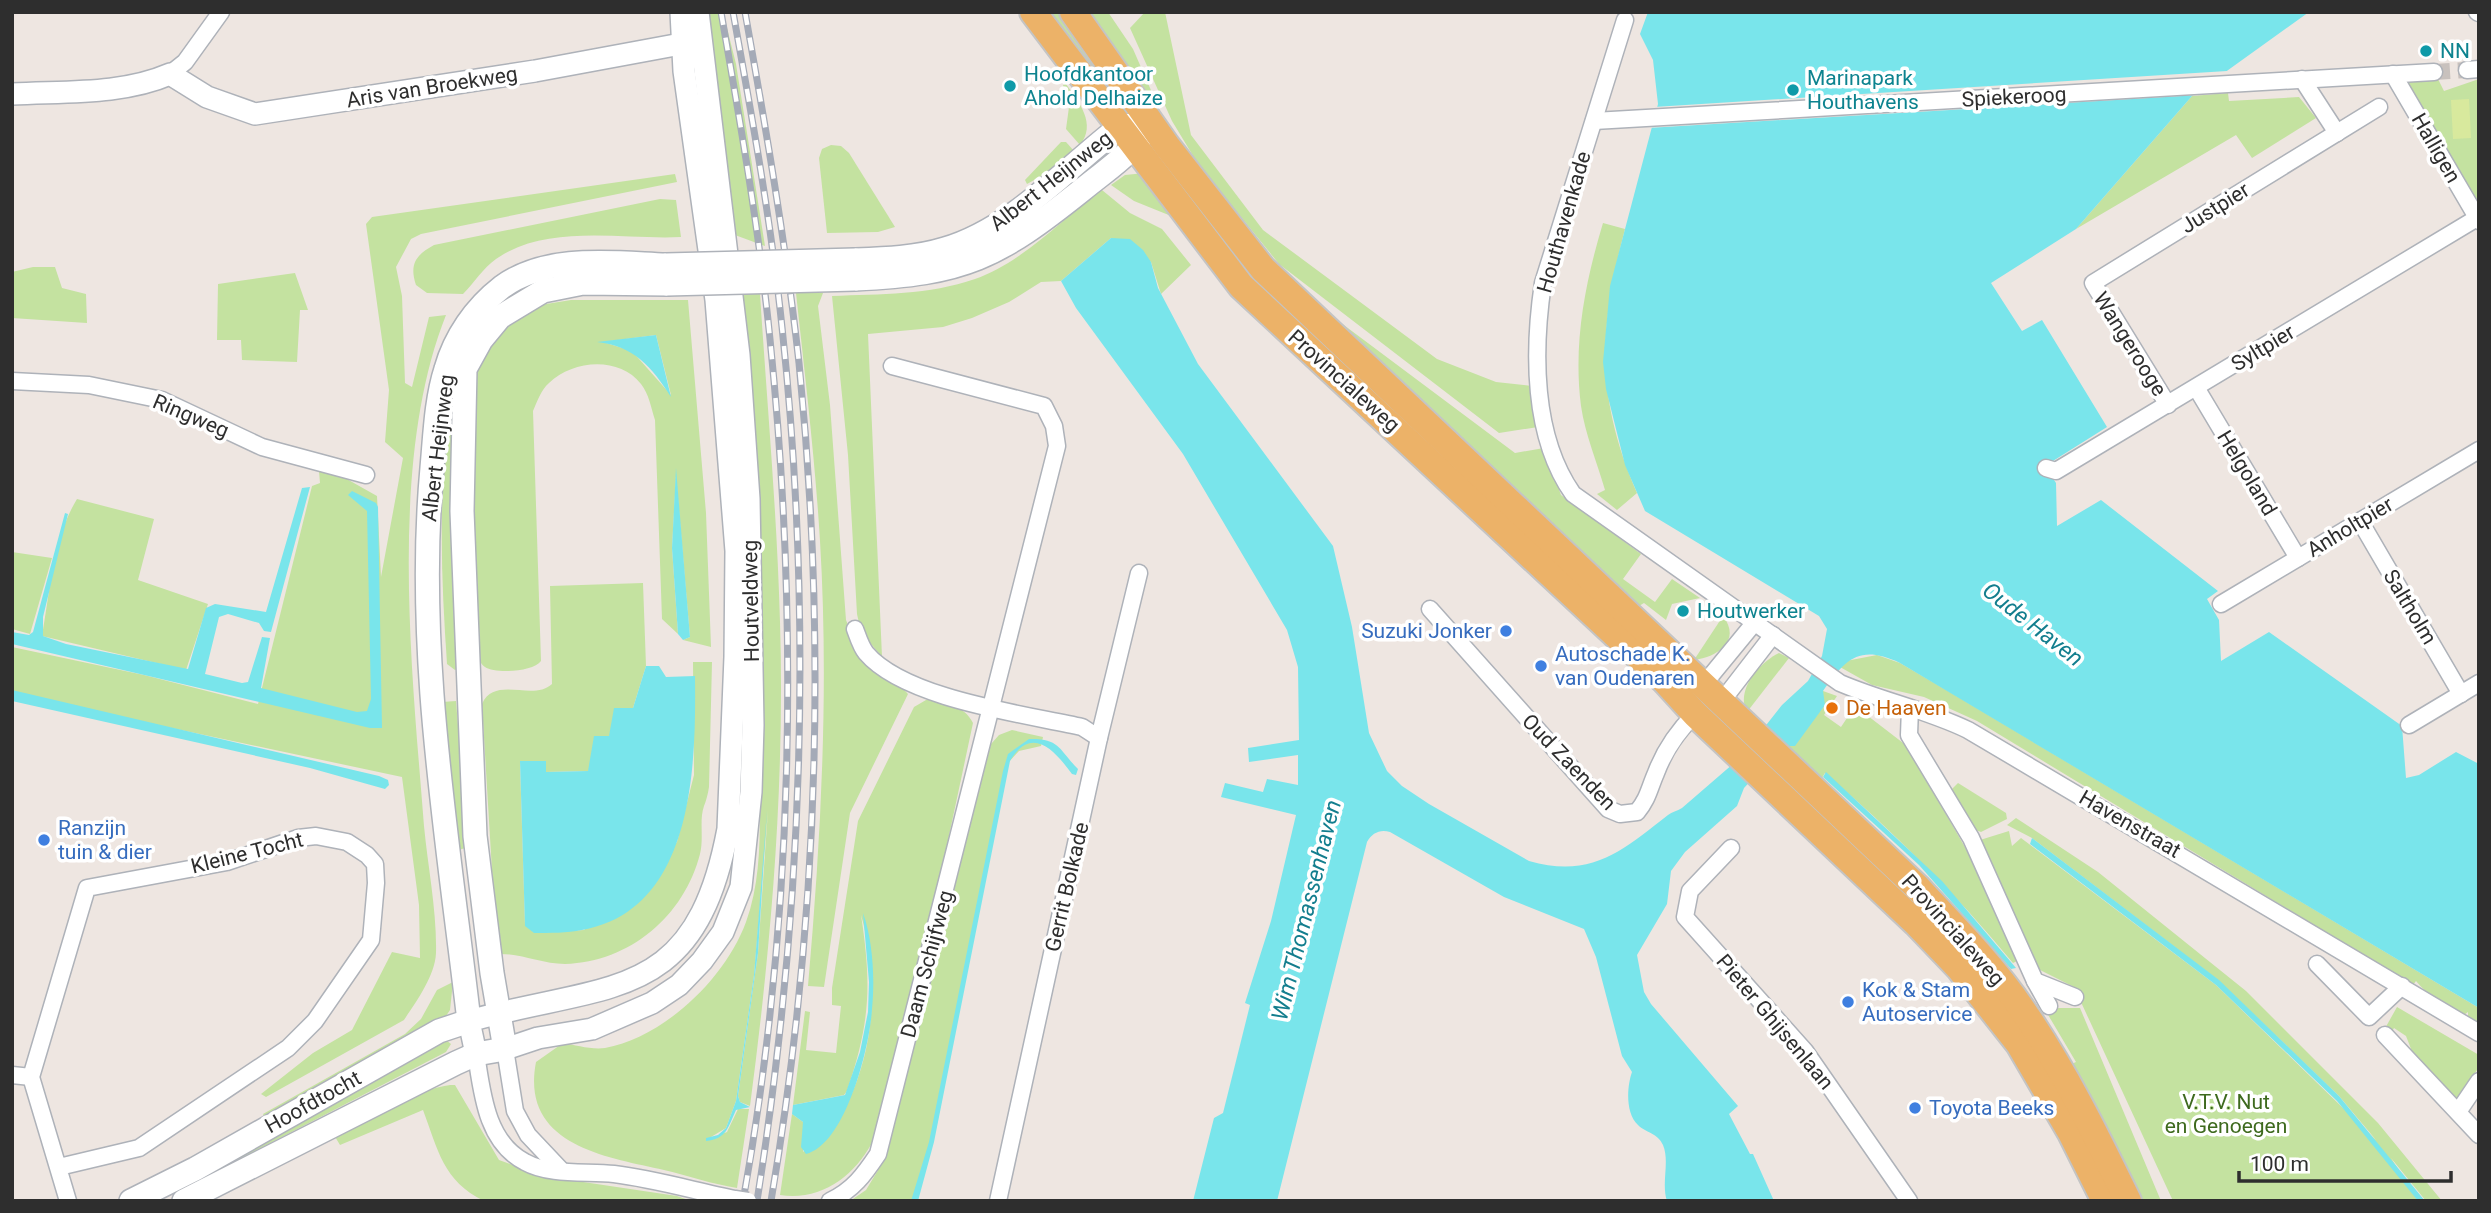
<svg xmlns="http://www.w3.org/2000/svg" width="2491" height="1213" font-family="Roboto,sans-serif">
<rect width="100%" height="100%" fill="#eee6e1"/>
<g fill="#c4e2a0" fill-rule="evenodd">
<path d="M707,12H723L736,64L765,246L735,235Z"/>
<path d="M1049,12H1061L1127,109L1122,115Z"/>
<path d="M1083,12H1108L1133,49L1167,127Z"/>
<path d="M1145,12H1165L1191,135L1263,230L1437,359L1496,382L1532,386L1538,427L1499,433L1279,264L1198,164L1172,121L1130,28Z"/>
<path d="M2438,79L2444,91L2479,79V203L2405,81Z"/>
<path d="M1066,84C1079,102 1097,124 1080,145L1066,129L1069,107L1063,85Z"/>
<path d="M2228,93L2229,101L2299,97L2316,118L2252,158L2236,135L2076,229L2192,96Z"/>
<path d="M1061,142H1066L1074,151L1052,170L1027,184L1025,180Z"/>
<path d="M831,145L841,146L849,153L895,227L878,232L827,233L819,158L822,149Z"/>
<path d="M1145,173L1181,220L1134,201L1111,185L1125,175Z"/>
<path d="M675,174L677,182L421,234L411,239L396,267L402,296L405,383L412,387L429,317L446,315C388,461 412,671 424,826C428,868 437,912 436,953C435,976 416,1002 404,1020L266,1097L261,1094L313,1053L352,1030L392,952L420,958L419,905L402,777L12,694V647L144,675L258,704L312,486L320,483L319,471L345,478L377,496L381,577L403,458L385,442L389,390L366,224L372,217Z"/>
<path d="M1102,190L1130,213L1162,229L1191,265L1161,294L1151,262L1111,238L1061,281L1041,282L1009,302L972,318L943,327L868,334L882,657L861,632L857,614L848,455L832,296C880,294 929,295 975,279C1023,262 1062,219 1102,190Z"/>
<path d="M660,199L676,200L681,237C622,240 548,223 496,259C483,268 474,283 463,294L427,293L416,285C409,264 416,255 434,245Z"/>
<path d="M1603,223L1625,229C1599,329 1595,396 1637,493L1617,510L1597,494L1605,490C1597,462 1585,434 1581,406C1573,343 1585,283 1603,223Z"/>
<path d="M33,267H55L62,288L86,294L87,323L12,318V272Z"/>
<path d="M295,273L308,310H300L297,362L242,360L241,340H217L218,284Z"/>
<path d="M796,293H823L818,306L830,405L846,620L852,635L908,694L850,813L824,987L808,986C821,838 829,689 820,541C815,458 805,376 796,293Z"/>
<path d="M1301,293L1515,453L1544,448L1561,495L1641,554L1623,579L1655,602L1672,579L1700,598L1672,604L1666,620L1644,603L1639,606L1609,584Z"/>
<path d="M741,294H760C767,403 777,513 780,622C785,784 771,947 750,1106L740,1102L738,1096L758,953L768,810L754,975L736,1101L726,1128L706,1140L727,1132L738,1109H749L737,1188C712,1184 689,1176 664,1170C605,1157 520,1145 536,1062L563,1043C575,1045 592,1050 605,1048C664,1037 725,979 746,922C764,873 759,817 760,765C763,608 749,451 741,294Z"/>
<path d="M571,300H688L706,513L711,647L683,640L690,637L676,476L672,548L678,634L662,619L655,420C651,408 649,394 641,384C619,356 573,360 549,383C541,390 537,402 533,411L541,661C533,672 495,674 485,667C479,663 479,657 477,651L470,383L498,331L540,305ZM656,335L671,395L632,351L603,342Z"/>
<path d="M453,396L460,667L455,670L447,664C441,575 437,485 453,396Z"/>
<path d="M77,499L154,519L138,580L208,604L186,670L42,636C50,592 53,538 77,499Z"/>
<path d="M12,552L52,558L30,634L12,629Z"/>
<path d="M643,583L646,666L633,708L609,736L588,771L545,772L520,762L525,925L535,933L584,930L677,842L694,775L693,662H712L709,787C708,794 706,801 704,806C699,820 704,838 700,854C684,916 630,962 565,964C541,964 521,953 497,954L482,704C495,675 533,702 552,684L550,586Z"/>
<path d="M1723,616C1742,641 1717,657 1694,660Z"/>
<path d="M1779,653L1789,658L1747,712C1735,690 1760,662 1779,653Z"/>
<path d="M1877,655L1900,663L1948,691L2479,1008V1024L2468,1018V1012L2464,1015C2445,1005 2426,994 2416,981L2413,985L1977,721L1924,697L1872,685L1840,667L1846,661Z"/>
<path d="M1823,691L1837,696L1824,715L1841,727L1855,706L1907,746L1982,877L2017,961L2013,963C1956,894 1893,831 1825,773L1820,781L1783,746Z"/>
<path d="M926,700C943,700 965,706 973,723L947,845L872,1143C853,1177 821,1201 780,1195L792,1114L803,1122V1152C817,1137 840,1118 849,1100C876,1042 878,975 861,915C872,986 870,1023 847,1091L844,1095L793,1105L805,1011L810,1012L806,1050L836,1053L841,1006L832,1005V988L858,821L914,707Z"/>
<path d="M456,701L468,847L459,850L442,702Z"/>
<path d="M1012,730L1043,737L1041,746L1019,751L1007,764L936,1129L915,1201H850L866,1190L886,1157L991,744L999,735Z"/>
<path d="M1958,783L2006,813L2007,819L1981,832L1973,829L1952,789Z"/>
<path d="M2016,818L2098,872L2246,991L2378,1123L2442,1201H2426L2391,1158L2418,1201H2173L2074,987L2038,969L1980,840L2009,831L2012,846L2021,838L2216,985L2376,1140L2339,1096L2218,980L2032,838L2007,825Z"/>
<path d="M453,982L450,1010L444,1019L265,1118L263,1114L405,1034L421,1019L437,990Z"/>
<path d="M2397,1007L2479,1055V1067L2457,1100L2413,1054L2406,1036L2394,1028L2389,1037L2383,1032Z"/>
<path d="M2044,1008H2080L2161,1201H2137L2069,1065L2076,1062Z"/>
<path d="M446,1040L451,1044L446,1052L201,1179V1175L435,1043Z"/>
<path d="M455,1085L499,1160L543,1176L677,1196L691,1201H484C443,1181 438,1150 423,1110L340,1145L334,1135C359,1122 429,1083 455,1085Z"/>
</g>
<path fill="#d8e99d" d="M2469,99L2471,138L2453,139L2451,100Z"/>
<g fill="#79e5eb">
<path d="M1648,12H2309L2192,96L2076,229L1991,283L2022,331L2042,320L2107,427L2045,466L2056,483L2057,526L2101,500L2218,591L2207,599L2219,620L2221,661L2269,632L2402,726L2406,778L2419,775L2456,752L2479,764V1008L1900,663C1859,644 1846,659 1823,691L1825,705L1795,746H1783L1744,788L1737,806L1685,852L1671,871L1667,904L1637,955L1644,992L1651,1004L1738,1106L1729,1114L1750,1154H1753L1774,1201H1667C1661,1183 1670,1162 1663,1145C1658,1133 1646,1133 1638,1125C1625,1113 1627,1086 1632,1072L1622,1056L1596,957L1584,929L1504,897L1390,832C1380,829 1372,833 1367,842L1277,1201H1193L1214,1118L1223,1113L1250,1005L1245,1003L1271,921L1296,815L1221,797L1225,783L1263,792L1267,779L1298,785V755L1249,762L1248,748L1299,740L1298,667L1287,630L1183,454L1076,308L1061,281L1111,238L1130,239L1143,250L1151,262L1158,288L1198,364L1333,546L1352,627L1369,733L1387,771L1402,786L1429,804L1529,861C1591,879 1622,851 1668,815C1672,812 1677,811 1682,808L1741,757L1782,705L1808,681L1822,656L1827,629L1819,616L1645,511L1625,465L1606,389L1603,362L1610,286L1658,104L1653,60L1640,34Z"/>
<path d="M656,335L671,397C652,367 634,346 597,342Z"/>
<path d="M676,468L690,637L683,640L678,634L672,548Z"/>
<path d="M310,487L271,632L264,631L259,623L228,614L219,617L205,674L242,683L248,682L262,637L270,638L261,688L357,712L367,711L371,699L367,511L348,495L352,491L376,503L378,507L382,728H370L12,644V632L29,635L33,632L65,513L68,514L43,617V636L66,644L188,669L206,608L215,604L266,612L302,488Z"/>
<path d="M646,666H659L666,677L695,676C696,764 695,910 582,930C567,933 550,933 534,933L525,926L520,761H546V772L588,771L594,736H609L614,708H633Z"/>
<path d="M12,690L379,776L388,780L389,785L385,789L310,768L12,701Z"/>
<path d="M1029,739C1060,738 1059,750 1078,769L1076,775L1072,774C1055,751 1032,724 1010,761L934,1142L918,1201H911L929,1142L1003,771L1008,754Z"/>
<path d="M1826,772L1942,881L2016,968L2011,969L1919,865L1823,777Z"/>
<path d="M767,810L758,953L738,1096L740,1102L750,1107L736,1110C728,1127 727,1139 706,1141V1138L718,1135L726,1128L736,1101L754,975Z"/>
<path d="M2032,838L2219,980L2339,1096L2425,1201H2418L2337,1101L2216,985L2030,844Z"/>
<path d="M863,913C873,941 875,979 872,1009C870,1046 846,1144 806,1154L801,1147L803,1122L792,1114L793,1105L845,1095L860,1052L868,1012L869,982Z"/>
</g>
<path fill="#eee6e1" d="M2227,71V75L2199,95L1648,128L1654,107Z"/>
<g fill="none" stroke-linecap="round" stroke-linejoin="round">
<path stroke="#c8c1bd" stroke-width="16" stroke-dasharray="16 8" stroke-linecap="butt" d="M2434,72L2467,70"/>
<g stroke="#aeb2b9" stroke-width="19">
<g id="minor">
<path d="M2477,12L2479,13"/>
<path d="M1625,20L1543,283C1533,350 1532,436 1573,494L1840,683C1882,701 1927,710 1968,730L2479,1033"/>
<path d="M2467,70L2479,69"/>
<path d="M170,74L185,62L221,12"/>
<path d="M2393,74L2479,221"/>
<path d="M2302,79L2337,133"/>
<path d="M1594,121L2434,72"/>
<path d="M12,381L89,385L162,400L262,447L366,475"/>
<path d="M2197,389L2298,558"/>
<path d="M2168,405L2093,283L2379,107"/>
<path d="M2046,468L2056,471L2477,218"/>
<path d="M2360,521L2461,694"/>
<path d="M2221,604L2479,450"/>
<path d="M1430,609L1608,809L1620,814L1637,812C1648,799 1649,789 1656,773C1665,749 1677,732 1695,714"/>
<path d="M855,629C858,637 861,647 866,653C905,699 1024,714 1082,727L1099,738"/>
<path d="M1704,684L1755,622"/>
<path d="M1722,701L1773,635"/>
<path d="M1910,708L1909,735L1971,838L2035,981L2075,997"/>
<path d="M2409,725L2479,683"/>
<path d="M1731,848L1690,891L1685,917L1805,1051L1909,1201"/>
<path d="M2317,964L2369,1017L2402,986"/>
<path d="M2035,981L2049,1006"/>
<path d="M2385,1035L2479,1135"/>
<path d="M505,1049L515,1111L528,1135L562,1171"/>
<path d="M476,1054C482,1092 486,1142 525,1162C550,1176 587,1171 614,1174C655,1179 695,1191 735,1199"/>
<path d="M12,1075L31,1077"/>
<path d="M2458,1112L2479,1081"/>
<path d="M59,1167L139,1148L288,1048L315,1021L371,940L376,883L375,864L367,855L347,842L316,836L298,838L227,862L87,888L31,1077L68,1201"/>
<path d="M830,1201C853,1190 864,1175 878,1154L1057,446L1054,426L1044,406L892,366"/>
<path d="M998,1201L1099,738L1139,573"/>
</g>
</g>
<g stroke="#aeb2b9" stroke-width="24">
<g id="tertiary">
<path d="M12,94C64,91 122,95 170,74L207,97L255,114L535,71L697,41"/>
<path d="M505,1049L538,1038L592,1029L652,1003L679,985L702,961L723,932L741,887L751,792L753,725L749,499L739,355L698,12"/>
<path d="M476,1054L469,1021C610,981 695,1005 728,829L735,657L736,551L716,300L684,71L681,12"/>
</g>
</g>
<g stroke="#aeb2b9" stroke-width="26">
<g id="secondary">
<path d="M855,260C885,259 916,258 945,249C1013,229 1066,168 1121,126L1137,125"/>
<path d="M855,279C965,274 997,258 1082,190C1111,166 1131,156 1150,123"/>
<path d="M131,1201L195,1169L439,1031L469,1021C448,839 415,652 432,468C435,435 436,400 446,369C455,337 475,308 502,287C547,254 613,263 666,265"/>
<path d="M184,1201L456,1063L476,1054L505,1049L492,973L475,836L462,511L465,369L481,340L500,317L543,291L583,283L667,284"/>
</g>
</g>
<g stroke="#c4c4c4" stroke-width="30">
<g id="primary">
<path d="M1033,12L1241,286L1664,680L1695,714L1916,923L1959,968L2019,1044L2071,1133L2105,1201"/>
<path d="M1073,12L1167,146L1263,269L1918,888C1954,927 1992,965 2022,1009C2064,1070 2096,1135 2128,1201"/>
</g>
</g>
<use href="#minor" stroke="#fff" stroke-width="16"/>
<use href="#tertiary" stroke="#fff" stroke-width="21"/>
<use href="#secondary" stroke="#fff" stroke-width="23"/>
<use href="#primary" stroke="#ecb268" stroke-width="26"/>
<g stroke="#a4aab7" stroke-width="7">
<g id="rail">
<path d="M721,12C740,121 759,229 770,339C799,624 794,919 743,1201"/>
<path d="M733,12C752,117 771,221 782,327C813,618 803,912 757,1201"/>
<path d="M745,12C766,129 786,245 799,363C827,641 818,925 771,1201"/>
</g>
</g>
<use href="#rail" stroke="#fff" stroke-width="4.5" stroke-dasharray="13" stroke-linecap="butt"/>
<g stroke="#aeb2b9" stroke-width="19" stroke-linecap="butt">
<path id="minor-bridge" d="M735,1199L748,1201"/>
</g>
<g stroke="#aeb2b9" stroke-width="26" stroke-linecap="butt">
<g id="secondary-bridge">
<path d="M666,265L855,260"/>
<path d="M667,284L855,279"/>
</g>
</g>
<use href="#minor-bridge" stroke="#fff" stroke-width="16"/>
<use href="#secondary-bridge" stroke="#fff" stroke-width="23"/>
</g>
<g fill="#0f9aa8" stroke="#fff" stroke-width="2.5">
<circle cx="2426" cy="51" r="7"/>
<circle cx="1010" cy="86" r="7"/>
<circle cx="1793" cy="90" r="7"/>
<circle cx="1683" cy="611" r="7"/>
</g>
<g fill="#3f7fe0" stroke="#fff" stroke-width="2.5">
<circle cx="1506" cy="631" r="7"/>
<circle cx="1541" cy="666" r="7"/>
<circle cx="44" cy="840" r="7"/>
<circle cx="1848" cy="1002" r="7"/>
<circle cx="1915" cy="1108" r="7"/>
</g>
<circle fill="#e8710a" stroke="#fff" stroke-width="2.5" cx="1832" cy="708" r="7"/>
<g text-anchor="middle" stroke-width="7" stroke-linejoin="round" paint-order="stroke">
<g font-size="21" fill="#0d838f" stroke="#fff" text-anchor="start">
<text x="2440" y="58">NN</text>
<text x="1024" y="81">Hoofdkantoor<tspan x="1024" dy="24">Ahold Delhaize</tspan></text>
<text x="1807" y="85">Marinapark<tspan x="1807" dy="24">Houthavens</tspan></text>
<text x="1697" y="618">Houtwerker</text>
</g>
<g font-size="21" fill="#2e2e2e" stroke="#fff">
<text transform="translate(432 87) rotate(-9)" y="7">Aris van Broekweg</text>
<text transform="translate(2014 97) rotate(-3)" y="7">Spiekeroog</text>
<text transform="translate(2436 148) rotate(60)" y="7">Halligen</text>
<text transform="translate(1051 181) rotate(-38)" y="7">Albert Heijnweg</text>
<text transform="translate(2215 208) rotate(-32)" y="7">Justpier</text>
<text transform="translate(1564 222) rotate(-74)" y="7">Houthavenkade</text>
<text transform="translate(2130 344) rotate(58)" y="7">Wangerooge</text>
<text transform="translate(2263 348) rotate(-31)" y="7">Syltpier</text>
<text transform="translate(1344 381) rotate(42)" y="7">Provincialeweg</text>
<text transform="translate(191 416) rotate(23)" y="7">Ringweg</text>
<text transform="translate(438 448) rotate(-83)" y="7">Albert Heijnweg</text>
<text transform="translate(2247 473) rotate(59)" y="7">Helgoland</text>
<text transform="translate(2350 527) rotate(-31)" y="7">Anholtpier</text>
<text transform="translate(751 601) rotate(-91)" y="7">Houtveldweg</text>
<text transform="translate(2410 607) rotate(59)" y="7">Saltholm</text>
<text transform="translate(1569 762) rotate(46)" y="7">Oud Zaenden</text>
<text transform="translate(2130 824) rotate(30)" y="7">Havenstraat</text>
<text transform="translate(247 853) rotate(-14)" y="7">Kleine Tocht</text>
<text transform="translate(1067 887) rotate(-77)" y="7">Gerrit Bolkade</text>
<text transform="translate(1953 930) rotate(48)" y="7">Provincialeweg</text>
<text transform="translate(927 964) rotate(-75)" y="7">Daam Schijfweg</text>
<text transform="translate(1775 1022) rotate(50)" y="7">Pieter Ghijsenlaan</text>
<text transform="translate(313 1102) rotate(-29)" y="7">Hoofdtocht</text>
</g>
<g font-size="21" fill="#366cbe" stroke="#fff" text-anchor="start">
<text x="1492" y="638" text-anchor="end">Suzuki Jonker</text>
<text x="1555" y="661">Autoschade K.<tspan x="1555" dy="24">van Oudenaren</tspan></text>
<text x="58" y="835">Ranzijn<tspan x="58" dy="24">tuin &amp; dier</tspan></text>
<text x="1862" y="997">Kok &amp; Stam<tspan x="1862" dy="24">Autoservice</tspan></text>
<text x="1929" y="1115">Toyota Beeks</text>
</g>
<g font-size="21" fill="#c56008" stroke="#fff" text-anchor="start">
<text x="1846" y="715">De Haaven</text>
</g>
<g font-size="21" fill="#3e6a1e" stroke="#fff">
<text x="2226" y="1109">V.T.V. Nut<tspan x="2226" dy="24">en Genoegen</tspan></text>
</g>
<g font-size="23" font-style="italic" fill="#137e8e" stroke="#fff">
<text transform="translate(2033 624) rotate(38)" y="8">Oude Haven</text>
<text transform="translate(1306 910) rotate(-76)" y="8">Wim Thomassenhaven</text>
</g>
</g>
<rect width="2491" height="1213" fill="none" stroke="#2e2e2e" stroke-width="28"/>
<path d="M2239 1171v10h212v-10" fill="none" stroke="#2e2e2e" stroke-width="3.5"/>
<text x="2250" y="1171" font-size="21" fill="#2e2e2e" stroke="#ffffff" stroke-width="5" paint-order="stroke">100 m</text>
</svg>
